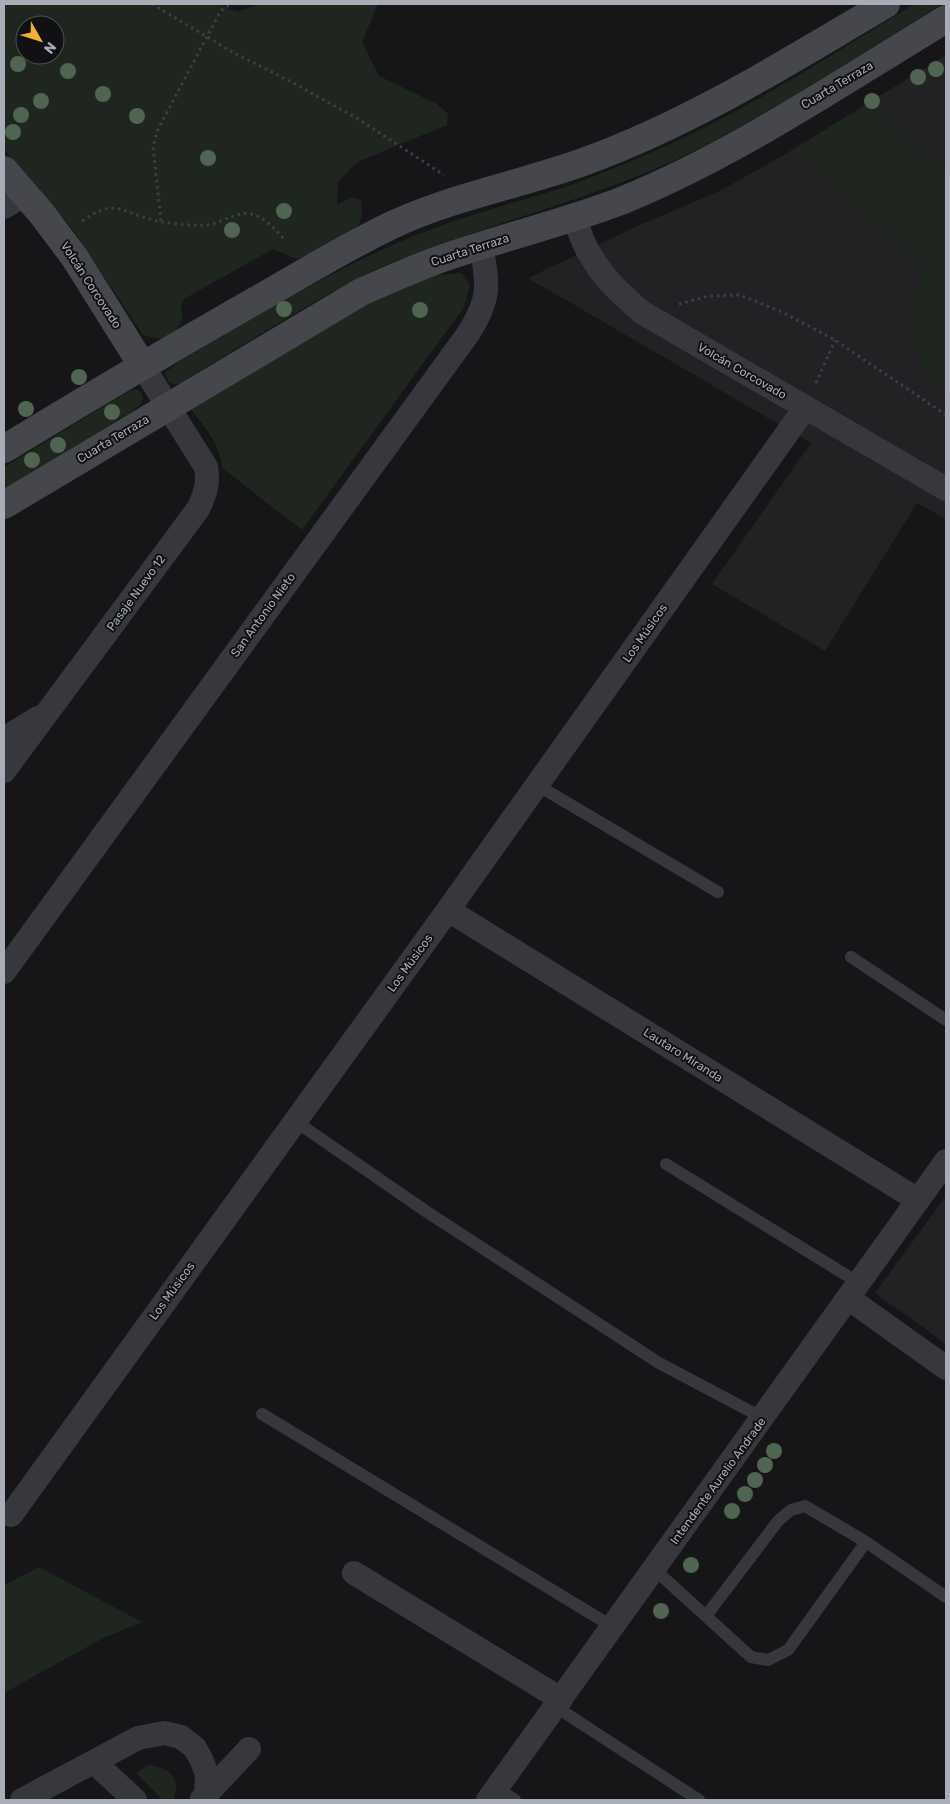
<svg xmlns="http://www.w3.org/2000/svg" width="950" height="1804" font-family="Rubik,sans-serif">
<rect width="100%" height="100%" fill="#161618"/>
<g fill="#222225">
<path d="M946,55V519L917,503L825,651L712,584L811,443L528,278L644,223L718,192L792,150Z"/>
<path d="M946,1196V1344L875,1293Z"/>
</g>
<g fill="#1e261f" fill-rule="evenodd">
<path d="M4,4H219L237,12L259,4H378L362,42L379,76L437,104L448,114L447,125L357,162L338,182L337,205L352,197L361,200L362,217L357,228L304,257L297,259L273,249L184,299C178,309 183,310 182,319C181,323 178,327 176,330C166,341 155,340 142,334L71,227L4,149ZM25,25H55V55H25Z"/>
<path d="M915,4H942C853,58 766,118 671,162C578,204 478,226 384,266C356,278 330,293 304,308C262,333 220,358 179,384H173L169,382L165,374L168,370L180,361C257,316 333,269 416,235C465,215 516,203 565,187C596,176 627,163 657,150C748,110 831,55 915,4Z"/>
<path d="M868,104L946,173V398L940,394L924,371L910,338L918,281L923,266L792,150Z"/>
<path d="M461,273L470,285L464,307L302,530L222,468C221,445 204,427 191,409L360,308L402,287L437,275Z"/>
<path d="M136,389L141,392L143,398L141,404L131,412L4,489V467L129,391Z"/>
<path d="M39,1567L142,1622L103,1638L4,1693V1585Z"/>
<path d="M150,1765C170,1767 182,1781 173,1800H163L136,1773L143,1768Z"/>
</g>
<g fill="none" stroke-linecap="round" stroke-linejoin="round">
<g stroke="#3d3f44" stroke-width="3" stroke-dasharray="2.5 4" stroke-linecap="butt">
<path d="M152,4L234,53L284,78L355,117L444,175"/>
<path d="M82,221C112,200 118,209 149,219C161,223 193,226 206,225C221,224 235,211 250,214C266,217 275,230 286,241"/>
<path d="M161,221L153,147L157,131L219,14L223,9L231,4"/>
<path d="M679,304L709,296L740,295L782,312L835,340L946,415"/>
<path d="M816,383L835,340"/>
</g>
<g stroke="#37383d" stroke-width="12">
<path d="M537,785L718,892"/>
<path d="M851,957L946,1020"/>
<path d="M295,1121L427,1212L659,1363L763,1418"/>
<path d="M666,1164L859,1283"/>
<path d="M262,1414L613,1627"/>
<path d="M654,1569L751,1657L768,1660L788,1650L866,1542"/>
<path d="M706,1616L778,1521L791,1510L805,1506L866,1542L946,1597"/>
<path d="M556,1707L699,1800"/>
<path d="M497,1788L515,1800"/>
</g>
<g stroke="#37383d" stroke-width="24">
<path d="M4,207L25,194"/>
<path d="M574,217C579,230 583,245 591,256C604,279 623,296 643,313L946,489"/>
<path d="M4,739L38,718"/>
<path d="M4,771L198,509C205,495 209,483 206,467L142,365"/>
<path d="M448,910L918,1200"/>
<path d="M4,972L468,334C490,299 489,286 481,246"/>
<path d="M848,1298L946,1368"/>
<path d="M11,1515L448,910L805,408"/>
<path d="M354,1573L561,1699"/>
<path d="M94,1762L135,1800"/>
<path d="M202,1799L249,1749"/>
<path d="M22,1800L138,1738L164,1733L181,1737L195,1748L202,1761L207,1775L206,1793"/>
<path d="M488,1800L946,1161"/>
</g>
<g stroke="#45474d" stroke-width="28">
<path d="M4,170L42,214L75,258L142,365"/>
<path d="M4,449C86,399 169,350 253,302C299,276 344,248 392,225C454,196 523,184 586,161C693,122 789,61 886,4"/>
<path d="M4,505L361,292C391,279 421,265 452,255C508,236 566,222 621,201C736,154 840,83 946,19"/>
</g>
</g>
<g fill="#506452">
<circle cx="18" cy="64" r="8"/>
<circle cx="936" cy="69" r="8"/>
<circle cx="68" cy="71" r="8"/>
<circle cx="918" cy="77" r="8"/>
<circle cx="103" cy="94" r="8"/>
<circle cx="41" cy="101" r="8"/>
<circle cx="872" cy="101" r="8"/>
<circle cx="21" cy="115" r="8"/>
<circle cx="137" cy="116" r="8"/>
<circle cx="13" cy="132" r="8"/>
<circle cx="208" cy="158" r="8"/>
<circle cx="284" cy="211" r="8"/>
<circle cx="232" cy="230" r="8"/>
<circle cx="284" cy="309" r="8"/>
<circle cx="420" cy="310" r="8"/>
<circle cx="79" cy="377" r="8"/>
<circle cx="26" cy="409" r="8"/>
<circle cx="112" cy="412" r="8"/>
<circle cx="58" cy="445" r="8"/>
<circle cx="32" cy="460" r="8"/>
<circle cx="774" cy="1451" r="8"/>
<circle cx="765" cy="1465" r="8"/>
<circle cx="755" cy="1480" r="8"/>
<circle cx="745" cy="1494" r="8"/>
<circle cx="732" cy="1511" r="8"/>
<circle cx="691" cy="1565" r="8"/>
<circle cx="661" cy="1611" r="8"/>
</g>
<g text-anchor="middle" stroke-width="4" stroke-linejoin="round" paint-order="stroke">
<g font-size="12" fill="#a8adb8" stroke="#111113">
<text transform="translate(837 85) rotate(-31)" y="4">Cuarta Terraza</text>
<text transform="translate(470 250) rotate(-18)" y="4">Cuarta Terraza</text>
<text transform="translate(91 285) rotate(57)" y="4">Volcán Corcovado</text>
<text transform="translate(742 371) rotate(30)" y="4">Volcán Corcovado</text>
<text transform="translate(113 439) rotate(-31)" y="4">Cuarta Terraza</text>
<text transform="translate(136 593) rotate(-54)" y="4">Pasaje Nuevo 12</text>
<text transform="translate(263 615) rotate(-54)" y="4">San Antonio Nieto</text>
<text transform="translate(645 633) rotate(-55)" y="4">Los Músicos</text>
<text transform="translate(410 963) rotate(-54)" y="4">Los Músicos</text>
<text transform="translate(683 1055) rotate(32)" y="4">Lautaro Miranda</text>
<text transform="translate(172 1291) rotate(-54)" y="4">Los Músicos</text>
<text transform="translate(718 1481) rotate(-54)" y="4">Intendente Aurelio Andrade</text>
</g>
</g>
<rect width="950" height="1804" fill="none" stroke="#a8adb8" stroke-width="10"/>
<g transform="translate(40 40) rotate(129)"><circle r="24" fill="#111113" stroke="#4d4f55"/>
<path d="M0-4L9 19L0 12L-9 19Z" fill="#f2b134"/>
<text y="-8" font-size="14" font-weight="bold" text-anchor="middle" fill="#a8adb8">N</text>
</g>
</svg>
